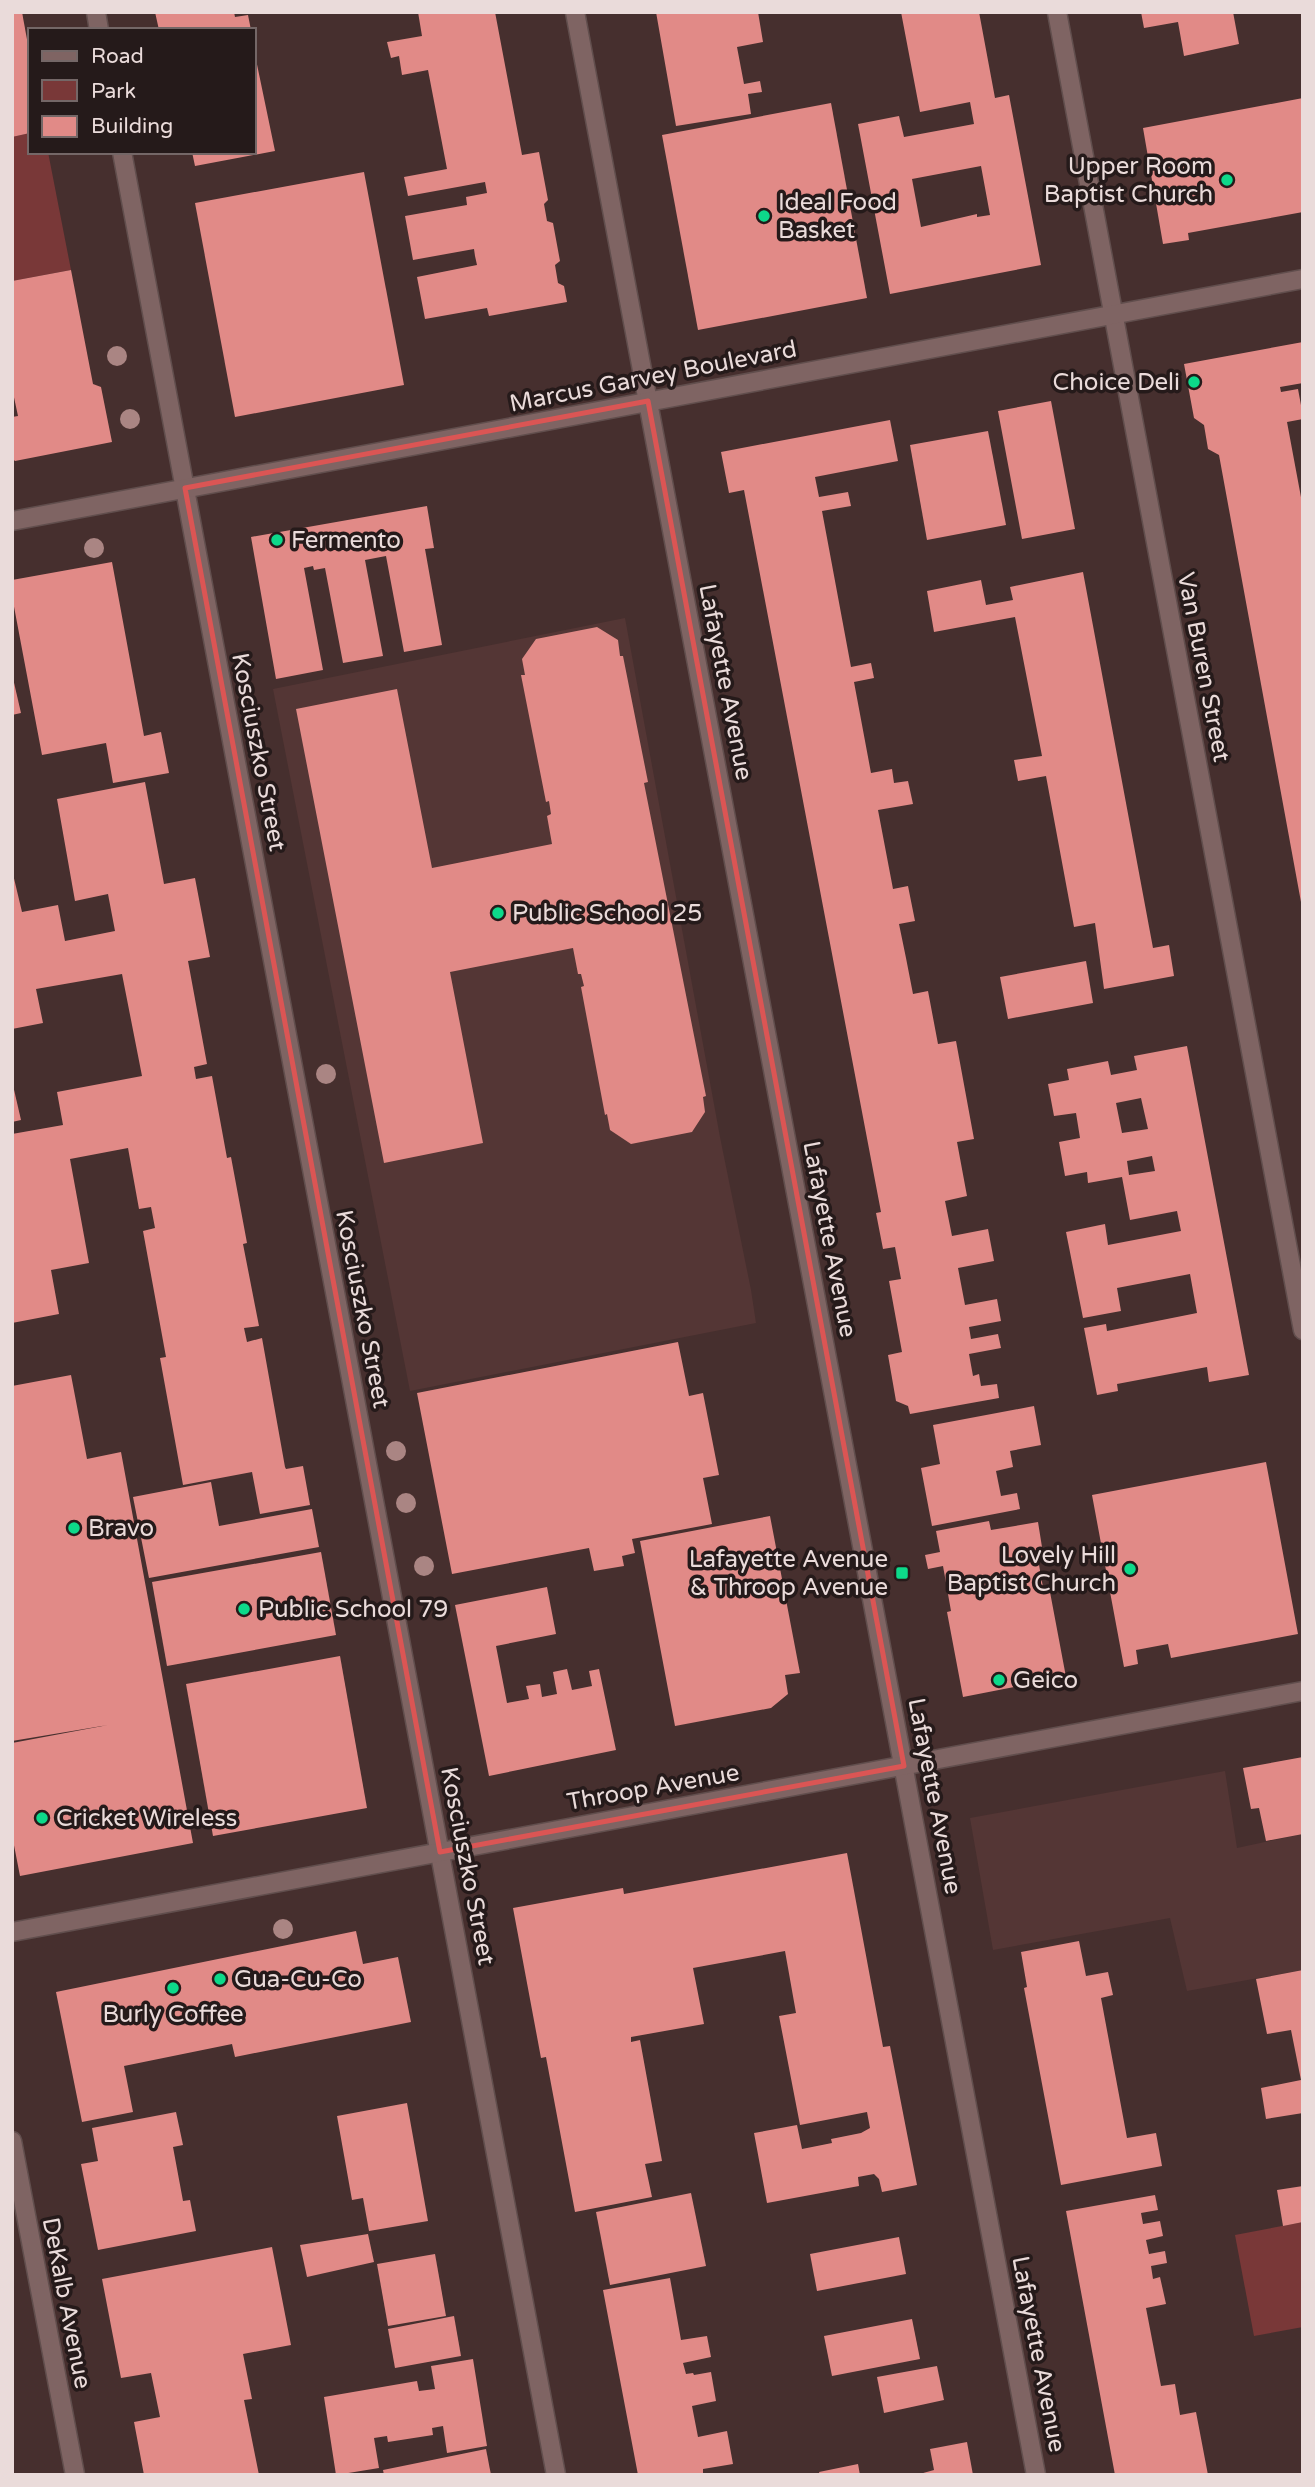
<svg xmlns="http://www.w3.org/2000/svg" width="1315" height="2487" font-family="'Varela Round',sans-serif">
<rect width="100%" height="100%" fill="#462f2e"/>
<g fill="#543635">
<path d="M625,618L720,1137L751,1290L756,1323L410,1391L273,689Z"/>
<path d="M1225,1771L1237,1848L1303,1834V1970L1187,1991L1170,1918L993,1950L970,1818Z"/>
</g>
<g fill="#793838">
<path d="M30,133V152H48L71,270L12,281V137Z"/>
<path d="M1303,2222V2327L1254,2336L1235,2235Z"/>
</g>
<g fill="#e18a87" fill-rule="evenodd">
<path d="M12,12H22L30,56V133L12,137Z"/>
<path d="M155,12H234L235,17L248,15L251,30H159Z"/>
<path d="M418,12H495L522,155L539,152L548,200L544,204L547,221L553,223L560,261L555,265L558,283L564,286L567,302L489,316L487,308L425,319L417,277L477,265L475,256L474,249L413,260L405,216L467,205L466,197L487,193L485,182L408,196L404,177L447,169L428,70L402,75L399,56L391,58L387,42L422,36Z"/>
<path d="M656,12H758L763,42L737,47L744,84L760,81L762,92L748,94L751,114L676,126Z"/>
<path d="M901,12H979L995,98L1009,95L1041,265L890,294L858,124L899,116L904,137L974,124L970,102L920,112ZM981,166L990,215L977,217V214L921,227L912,179Z"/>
<path d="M1141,12H1233L1239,44L1184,56L1178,22L1144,28Z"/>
<path d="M254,50L275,151L195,166L192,152H254Z"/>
<path d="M1303,98V212L1188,233L1189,240L1163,244L1143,128Z"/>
<path d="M831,103L867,298L698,330L662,135Z"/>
<path d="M364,172L404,385L235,417L195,203Z"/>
<path d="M71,270L93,384L101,387L112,442L15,461L12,458V417L18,416L12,388V281Z"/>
<path d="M1303,342V383L1280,387L1281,392L1298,389L1303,416V419L1287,422L1303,508L1301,902L1219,455L1208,449L1204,425L1194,418L1184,364Z"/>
<path d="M1051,401L1075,529L1022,539L998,411Z"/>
<path d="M890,420L898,461L815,477L819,497L848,492L851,506L822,511L851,667L871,663L874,678L854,682L871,773L892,769L894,783L908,781L913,804L878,810L893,889L908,886L915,921L899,924L906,958L913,994L928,991L938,1044L956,1041L974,1139L957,1142L967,1196L945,1201L952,1236L988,1229L994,1261L958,1268L965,1305L997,1299L1001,1321L969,1327L971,1339L998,1334L1001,1348L969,1354L973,1376L979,1374L981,1386L997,1384L999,1398L910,1414L908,1406L896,1401L888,1355L902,1352L889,1281L901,1279L895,1247L883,1249L876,1213L881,1212L744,490L729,493L721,452Z"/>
<path d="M988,431L1006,525L927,540L910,445Z"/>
<path d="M427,506L434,548L425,549L442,645L404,652L386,556L365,560L383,656L343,663L325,568L314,570L313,566L304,568L323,670L276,679L251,537Z"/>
<path d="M112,562L144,736L161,732L169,773L113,783L106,743L42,755L12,596V580Z"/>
<path d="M1083,572L1153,948L1169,945L1174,976L1104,989L1095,923L1074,927L1046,776L1018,781L1014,760L1042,756L1015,617L934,632L927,591L981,580L986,605L1013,600L1010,587Z"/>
<path d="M597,627L618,640L620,656H623L648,782L644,783L706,1096L703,1097L705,1112L692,1132L631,1144L610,1130L607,1114L605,1115L581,987L584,986L581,974H578L573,948L450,972L483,1143L384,1163L296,709L397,689L432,868L552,844L547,816L551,814L549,801L546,802L521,675H525L522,659L536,639Z"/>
<path d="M12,674L21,713L12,715Z"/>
<path d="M145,782L164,884L195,878L210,957L188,961L207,1064L194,1067L196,1079L212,1076L227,1158L231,1157L247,1243L243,1244L259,1326L244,1328L247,1342L262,1338L285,1467L286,1469L303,1466L310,1505L260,1514L252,1472L183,1485L160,1358L166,1357L143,1231L155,1228L151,1207L139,1209L128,1148L70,1159L89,1263L51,1270L59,1314L12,1323V1134L63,1125L57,1092L142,1076L122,974L36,989L43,1023L12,1029V870L22,912L58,905L65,941L115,931L108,894L75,901L57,799Z"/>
<path d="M1086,961L1093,1003L1008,1019L1000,977Z"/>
<path d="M1187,1046L1249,1375L1209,1382L1207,1367L1117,1384L1118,1391L1097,1395L1084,1328L1106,1324L1107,1331L1197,1313L1190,1274L1117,1288L1121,1311L1083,1318L1066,1232L1105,1224L1108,1245L1181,1231L1177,1211L1130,1220L1122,1177L1088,1183L1087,1172L1065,1176L1059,1142L1080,1138L1076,1113L1054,1116L1048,1084L1069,1080L1067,1069L1108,1061L1111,1075L1137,1070L1134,1056ZM1141,1098L1148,1129L1122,1133L1116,1103ZM1152,1156L1155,1171L1129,1175L1127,1161Z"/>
<path d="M12,1081L21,1120L12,1122Z"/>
<path d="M678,1342L689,1396L703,1393L719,1475L703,1478L712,1524L632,1539L635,1553L622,1556L624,1566L594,1571L589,1548L452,1574L417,1393Z"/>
<path d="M71,1375L87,1459L121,1452L193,1843L20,1876L12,1835V1743L108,1725L12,1741V1386Z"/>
<path d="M1034,1406L1041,1445L1010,1451L1013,1467L996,1471L1001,1496L1017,1493L1020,1509L932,1526L921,1468L940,1464L933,1425Z"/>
<path d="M1266,1462L1298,1634L1171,1658L1168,1644L1136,1650L1138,1664L1124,1667L1092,1495Z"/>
<path d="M211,1482L219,1526L312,1509L319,1547L149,1578L133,1497Z"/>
<path d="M770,1516L800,1673L785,1675L788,1694L771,1708L675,1726L640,1541Z"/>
<path d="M989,1521L991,1530L1038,1522L1042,1547L1036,1548L1044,1593L1050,1592L1066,1677L963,1697L947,1612L951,1611L943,1566L928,1569L925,1555L940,1552L936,1531Z"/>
<path d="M321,1552L336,1635L167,1666L152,1582Z"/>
<path d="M547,1587L556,1634L496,1646L507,1703L529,1699L526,1686L540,1684L542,1697L557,1694L553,1672L567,1669L572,1690L592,1686L589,1671L599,1669L616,1750L489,1776L455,1605Z"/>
<path d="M340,1656L367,1808L213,1836L186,1684Z"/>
<path d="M1303,1757V1834L1266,1841L1259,1808L1251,1809L1243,1768Z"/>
<path d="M847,1853L883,2047L890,2046L917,2185L882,2192L879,2179L874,2174L858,2177L859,2186L767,2203L754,2133L797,2125L802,2149L832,2143L831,2139L861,2133L870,2128L867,2112L800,2125L779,2016L796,2013L785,1951L693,1968L704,2024L631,2037V2042L640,2040L662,2161L645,2164L652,2197L575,2212L546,2057L541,2058L513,1908L623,1888L624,1894Z"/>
<path d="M356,1931L363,1964L398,1957L411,2022L235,2057L232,2044L124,2066L133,2112L82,2122L56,1992Z"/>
<path d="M1079,1941L1086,1976L1108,1972L1113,1995L1101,1998L1127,2138L1156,2133L1162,2166L1061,2185L1024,1988L1027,1987L1021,1952Z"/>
<path d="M1303,1970V2113L1266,2119L1261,2088L1301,2080L1291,2030L1267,2034L1256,1979Z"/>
<path d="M407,2103L428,2221L369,2231L363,2198L352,2200L337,2116Z"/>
<path d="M176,2112L183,2145L173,2147L183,2201L190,2200L196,2231L98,2250L81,2164L98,2161L92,2128Z"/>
<path d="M1303,2186V2222L1283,2226L1277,2190Z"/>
<path d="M691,2193L706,2266L610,2285L596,2212Z"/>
<path d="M1155,2195L1158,2210L1141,2213L1143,2224L1160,2221L1163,2236L1146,2240L1149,2254L1165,2251L1167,2263L1151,2266L1153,2279L1160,2277L1166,2304L1146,2308L1161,2386L1175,2384L1180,2415L1196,2412L1208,2475H1115L1066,2211Z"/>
<path d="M368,2234L374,2262L307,2277L300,2245Z"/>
<path d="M899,2237L906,2274L817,2291L810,2254Z"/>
<path d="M272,2247L291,2345L243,2354L252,2399L244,2400L259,2475H144L134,2422L160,2417L151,2373L121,2378L102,2279Z"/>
<path d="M435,2254L446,2316L388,2326L377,2264Z"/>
<path d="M670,2278L681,2340L707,2336L711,2357L683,2363L686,2374L693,2373L694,2375L711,2372L716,2401L692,2406L698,2437L727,2431L733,2464L703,2469V2475H638L603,2290Z"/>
<path d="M454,2316L461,2356L395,2368L388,2329Z"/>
<path d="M912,2319L920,2359L832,2376L824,2336Z"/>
<path d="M473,2359L487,2446L447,2453L443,2426L432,2428L433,2435L388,2442L387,2436L374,2438L379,2468L336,2475L324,2397L417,2381L419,2391L435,2389L431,2366Z"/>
<path d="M937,2366L944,2400L884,2413L877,2377Z"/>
<path d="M967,2442L973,2475H916L934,2470L930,2449Z"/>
<path d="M486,2449L491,2475H384L383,2470Z"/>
<path d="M858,2464L860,2475H820L819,2472Z"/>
</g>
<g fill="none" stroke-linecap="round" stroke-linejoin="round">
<g stroke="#614e4d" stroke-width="21">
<g id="street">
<path d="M96,12L99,30"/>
<path d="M575,12L1036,2475"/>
<path d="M1057,12L1303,1330"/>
<path d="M122,152L556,2475"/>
<path d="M12,521L1303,279"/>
<path d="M12,1932L1303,1691"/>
<path d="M12,2141L75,2475"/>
</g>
</g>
<use href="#street" stroke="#7f6463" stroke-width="18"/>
</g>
<g fill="#aa8583">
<circle cx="117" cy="356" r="10"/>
<circle cx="130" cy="419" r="10"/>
<circle cx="94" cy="548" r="10"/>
<circle cx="326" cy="1074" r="10"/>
<circle cx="396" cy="1451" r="10"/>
<circle cx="406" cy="1503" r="10"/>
<circle cx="424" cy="1566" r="10"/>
<circle cx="283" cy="1929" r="10"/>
</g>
<path fill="none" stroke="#db5554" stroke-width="5" stroke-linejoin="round" d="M648,401L904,1766L440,1852L185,488Z"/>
<g fill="#0dd98a" stroke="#251a1a" stroke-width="2.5">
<circle cx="1227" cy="180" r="7"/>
<circle cx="764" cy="216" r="7"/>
<circle cx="1194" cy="382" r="7"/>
<circle cx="277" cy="540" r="7"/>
<circle cx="498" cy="913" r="7"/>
<circle cx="74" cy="1528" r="7"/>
<circle cx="1130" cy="1569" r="7"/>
<rect x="895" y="1566" width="14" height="14" rx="3.5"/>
<circle cx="244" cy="1609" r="7"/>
<circle cx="999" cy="1680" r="7"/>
<circle cx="42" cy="1818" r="7"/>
<circle cx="220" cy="1979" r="7"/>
<circle cx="173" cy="1988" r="7"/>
</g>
<g text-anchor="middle" stroke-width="7" stroke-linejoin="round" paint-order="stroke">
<g font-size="24" fill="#eadbda" stroke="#251a1a" text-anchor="start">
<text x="1213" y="174" text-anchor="end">Upper Room<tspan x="1213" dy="28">Baptist Church</tspan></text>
<text x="778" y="210">Ideal Food<tspan x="778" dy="28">Basket</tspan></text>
<text x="1180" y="390" text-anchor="end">Choice Deli</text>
<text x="291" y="548">Fermento</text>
<text x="512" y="921">Public School 25</text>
<text x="88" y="1536">Bravo</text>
<text x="1116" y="1563" text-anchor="end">Lovely Hill<tspan x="1116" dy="28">Baptist Church</tspan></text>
<text x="888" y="1567" text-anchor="end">Lafayette Avenue<tspan x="888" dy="28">&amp; Throop Avenue</tspan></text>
<text x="258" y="1617">Public School 79</text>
<text x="1013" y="1688">Geico</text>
<text x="56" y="1826">Cricket Wireless</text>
<text x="234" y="1987">Gua-Cu-Co</text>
<text x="173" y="2022" text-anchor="middle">Burly Coffee</text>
</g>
<g font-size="24" fill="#eadbda" stroke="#251a1a">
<text transform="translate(653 376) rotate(-11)" y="8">Marcus Garvey Boulevard</text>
<text transform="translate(1204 667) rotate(79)" y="8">Van Buren Street</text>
<text transform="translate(726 682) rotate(79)" y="8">Lafayette Avenue</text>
<text transform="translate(259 752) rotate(79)" y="8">Kosciuszko Street</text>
<text transform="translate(830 1239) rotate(79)" y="8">Lafayette Avenue</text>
<text transform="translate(363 1309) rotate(79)" y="8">Kosciuszko Street</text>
<text transform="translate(653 1787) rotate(-10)" y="8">Throop Avenue</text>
<text transform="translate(935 1796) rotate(79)" y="8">Lafayette Avenue</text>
<text transform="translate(468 1866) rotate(79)" y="8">Kosciuszko Street</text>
<text transform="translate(67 2303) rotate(79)" y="8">DeKalb Avenue</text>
<text transform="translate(1039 2354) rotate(79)" y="8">Lafayette Avenue</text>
</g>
</g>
<rect width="1315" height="2487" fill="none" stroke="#eadbda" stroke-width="28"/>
<rect x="28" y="28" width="228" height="126" fill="#251a1a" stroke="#746767" stroke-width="2"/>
<rect x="42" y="51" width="35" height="10" fill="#7f6463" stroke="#746767" stroke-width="2"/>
<text x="91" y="63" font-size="21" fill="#eadbda">Road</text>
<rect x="42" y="80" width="35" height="21" fill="#793838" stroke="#746767" stroke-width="2"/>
<text x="91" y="98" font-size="21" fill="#eadbda">Park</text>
<rect x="42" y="116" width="35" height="21" fill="#e18a87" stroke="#746767" stroke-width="2"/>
<text x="91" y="133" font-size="21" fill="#eadbda">Building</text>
</svg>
